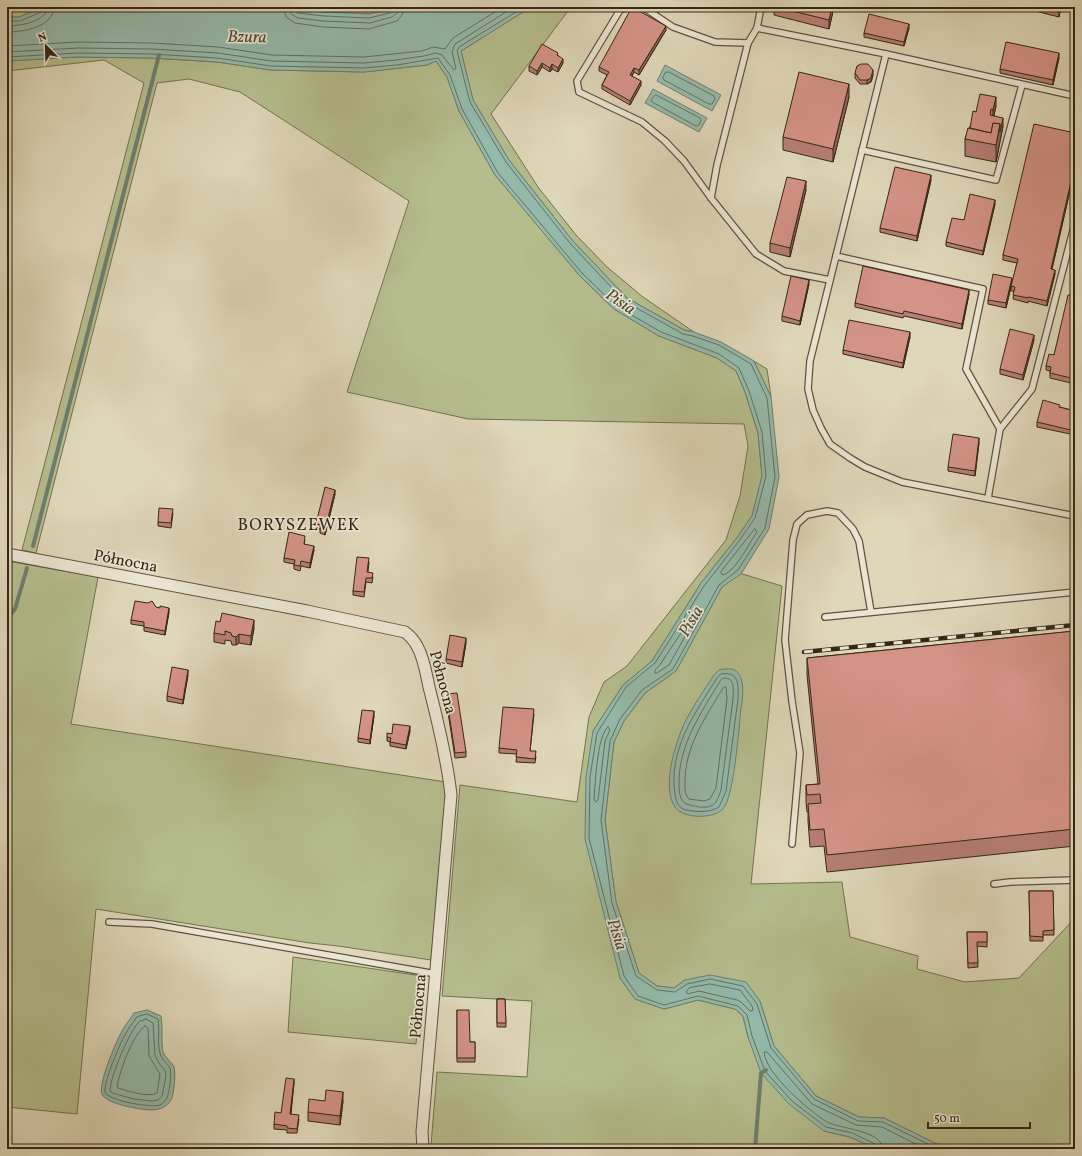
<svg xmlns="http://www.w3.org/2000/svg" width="1082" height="1156" font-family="Vollkorn,serif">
<rect width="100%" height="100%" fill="#dfd7b9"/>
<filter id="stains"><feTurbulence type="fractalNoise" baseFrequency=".005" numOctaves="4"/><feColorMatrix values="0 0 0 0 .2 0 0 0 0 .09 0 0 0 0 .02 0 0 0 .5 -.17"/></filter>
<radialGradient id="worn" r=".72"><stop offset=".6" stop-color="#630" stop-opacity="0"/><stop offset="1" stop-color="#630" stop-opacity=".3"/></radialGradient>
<g fill="#b5bd8d" stroke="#747251">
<path d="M7,7H44L19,17H7Z"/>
<path d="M279,7H396L369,14L324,12Z"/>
<path d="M531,7H571L491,114L538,187L576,235L607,267L643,297L694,332L684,330L627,298L572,240L509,160L473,100L461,51Z"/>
<path d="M78,57L152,58L217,62L271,70L364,72L427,65L436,61L447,77L459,111L495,175L580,276L614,309L659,336L717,358L736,371L745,392L758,433L762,476L752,516L736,539L701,583L652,661L623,685L593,731L620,978L635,999L664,1009L698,1000L735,1009L743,1016L748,1037L824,1131L850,1137L877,1149H467L431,1145L437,1072L527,1077L532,1001L442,996L460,785L577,802L589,717L604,682L627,666L726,540L740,496L748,446L744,424L468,419L347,392L409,201L240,92L189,79L157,83L36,553L22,550L144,83L104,60L7,71V61Z"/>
<path d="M754,361L767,369L771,397Z"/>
<path d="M7,561L98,577L71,724L446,782L445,802L431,960L338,946L310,943L96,909L77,1114L7,1107Z"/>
<path d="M739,573L782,586L751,884L842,882L850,937L918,956L917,969L965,982L1019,978L1075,918V1149H947L884,1118L859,1117L816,1096L774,1046L760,1001L685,980L674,988L657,986L639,973L616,902L605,820L614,742L624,721L645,693L676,671L722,587Z"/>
<path d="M293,957L422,976L416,1044L288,1032Z"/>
</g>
<g fill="#94baab" stroke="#6e7f6f">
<path d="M44,7H279L324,12L369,14L396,7H531L461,51L473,100L509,160L572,240L627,298L684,330L694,332L721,342L754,361L771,397L779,477L769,529L741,574L722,587L676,671L645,693L624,721L614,742L605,820L616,902L639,973L657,986L674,988L685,980L710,975L746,982L760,1001L774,1046L816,1096L859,1117L884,1118L947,1149H877L850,1137L824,1131L789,1104L761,1073L748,1037L743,1016L735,1009L698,1000L664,1009L635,999L620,978L585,839L586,777L593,731L623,685L652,661L701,583L736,539L752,516L762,476L758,433L745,392L736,371L717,358L659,336L614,309L580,276L495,175L459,111L447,77L436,61L427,65L364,72L271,70L217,62L152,58L78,57L7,61V17H19Z"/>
<path d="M665,65L721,95L712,111L657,81Z"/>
<path d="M653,89L707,118L699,132L645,103Z"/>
<path d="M723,669C725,669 730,669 732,669C746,673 743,697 741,708C739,728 734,797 723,809C716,816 702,817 694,816C687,815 679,813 675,807C661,787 676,741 685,722C693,706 704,690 714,675L719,670Z"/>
<path d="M147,1010L161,1016C163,1027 161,1044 163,1052C165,1058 172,1062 174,1067C176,1073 174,1095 171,1100C167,1107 159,1110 152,1110C142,1110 105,1104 102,1094C98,1084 115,1044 121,1033C124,1026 130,1020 134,1013Z"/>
</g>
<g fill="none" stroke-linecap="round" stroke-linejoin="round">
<g stroke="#647060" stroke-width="1">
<path d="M283,7L286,17L295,23L323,27L369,29L397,21L402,15L404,7"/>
<path d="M289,7L291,14L298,18L323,21L370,23L392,17L397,13L398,7"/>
<path d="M294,7L295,11L298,13L324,16L369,18L390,13L392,10L393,7"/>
<path d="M524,7L459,47L457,51L470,102L506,162L569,242L624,301L683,334L693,336L719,345L751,364L767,398L775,477L765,528L738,570L719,585L673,669L642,690L620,719L610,741L601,820L612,903L636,976L657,990L675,992L687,984L710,979L743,986L757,1004L771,1048L814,1099L858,1121L883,1122L938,1149"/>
<path d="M7,21H20L41,12L43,7"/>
<path d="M7,26C19,26 47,22 48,7"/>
<path d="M7,32C23,32 54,27 54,7"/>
<path d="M7,46L78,42L152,43L218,47L272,55L364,57L422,51L433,47L445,49L453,38L503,7"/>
<path d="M7,52L78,48L152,49L218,53L271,61L364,63L396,60L424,56L436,53L442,55L454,70L456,68L452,52L455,44L514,7"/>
<path d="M7,57L78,53L152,54L217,58L271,66L364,68L397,65L438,58L450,75L462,109L498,173L582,273L616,306L661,332L719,354L739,368L749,391L762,432L766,476L755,518L739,541L704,586L655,663L626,687L597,733L590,777L589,838L624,976L638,996L664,1005L698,996L738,1006L747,1015L752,1036L765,1071L792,1101L826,1127L852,1133L875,1144L878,1149"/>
<path d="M666,72H669L714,96L715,99L712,104H709L664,80L663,78Z"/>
<path d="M656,95L700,118L701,120L699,125L696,126L652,102L651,100L654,96Z"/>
<path d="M755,529L757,532C749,543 735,573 722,575L721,572Z"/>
<path d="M694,614L696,617L669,665L657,673H655V670L659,666Z"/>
<path d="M721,674C740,671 738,685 738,699L726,791L719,807C709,813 698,812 686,810C678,808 676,801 675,794C668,750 695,713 717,678Z"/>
<path d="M724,678C736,678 733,690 733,699L721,790C720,794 718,798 716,802C710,811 694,806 686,804C680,800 679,793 679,785C678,746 701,713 720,681Z"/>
<path d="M726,687L727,699L716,788L710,799L704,801L689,799C685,795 685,790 685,784C684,748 705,718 723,688Z"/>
<path d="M608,727L610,730L605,741L598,800L596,802L594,800C595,786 597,735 608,727Z"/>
<path d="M710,984L740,990L752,1006L753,1010L750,1011L741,1002L737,1000L699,991L688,994L686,992L689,988Z"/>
<path d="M147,1014L158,1019C160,1030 157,1042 160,1053C161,1059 167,1063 170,1068C172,1073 169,1094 167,1098C166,1100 162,1104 160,1105C152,1108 108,1101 105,1092C103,1084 120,1043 125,1035C128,1028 133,1023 137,1017Z"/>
<path d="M146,1019L153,1023L155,1055L160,1065L165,1070L166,1076L162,1096L158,1100L152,1101L134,1099L112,1093L110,1090C110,1078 130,1029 140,1021C141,1021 145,1020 146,1019Z"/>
<path d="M145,1026L148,1028L149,1056L160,1074L157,1093C149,1098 128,1091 118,1088L117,1086C121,1069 131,1037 145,1026Z"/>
<path d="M883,1149C882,1130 840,1129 827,1122C809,1111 765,1073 764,1052H767L812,1104L856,1125L882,1127L926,1149"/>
</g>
<g stroke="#6e7f6f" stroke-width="4">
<path d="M33,546L159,55"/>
<path d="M7,619L15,609L27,568"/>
<path d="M755,1149L761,1073L766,1070"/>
</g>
<g stroke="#5f533e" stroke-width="8">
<g id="lane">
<path d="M630,7L620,10L577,81L579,92L642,122L665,141L684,161L711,198L756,254L784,271L830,280"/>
<path d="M643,7L673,27L715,42L748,43"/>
<path d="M757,28L886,54L1075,96"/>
<path d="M886,54L810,361L808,389L813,410L821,428L830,444L850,458L865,467L902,482L1075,516"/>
<path d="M862,150L996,180L1022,85"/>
<path d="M711,198L717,165L748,43L757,28L761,7"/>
<path d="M836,256L983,289L966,369L1000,429"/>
<path d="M988,498L1000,429L1032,389L1075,223"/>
<path d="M825,617L1075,592"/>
<path d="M792,844L800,753L792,701L785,640L793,540L797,524L807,515L827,511L838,513L853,529L859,541L871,612"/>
<path d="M994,884L1010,882L1075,880"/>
<path d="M109,922L152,924L436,974"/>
</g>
</g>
<g stroke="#5f533e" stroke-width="13">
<path id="street" d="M7,554L307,611L405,632C410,636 414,640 417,646C424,658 426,673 429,687C438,722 447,759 451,795L422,1132L423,1149"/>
</g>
<path stroke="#342715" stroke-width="2.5" stroke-dasharray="3 2" stroke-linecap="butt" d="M838,1149V1148"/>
<use href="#lane" stroke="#eae5d2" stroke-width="5.5"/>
<use href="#street" stroke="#eae5d2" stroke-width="11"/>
<g stroke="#342715" stroke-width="4.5">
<path id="rail" d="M804,652L1075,625"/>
</g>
<use href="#rail" stroke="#eae5d2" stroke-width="3" stroke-dasharray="9" stroke-linecap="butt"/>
</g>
<g fill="#b67e74" stroke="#342715">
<path d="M774,7H834L829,29L774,15Z"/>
<path d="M1019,7H1061L1059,17Z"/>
<path d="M909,28L904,46L864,37V33Z"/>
<path d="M666,30L639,75L634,72L632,76L641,85L630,105L602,89V85L607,75L599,71V67Z"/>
<path d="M558,55L563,63L558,72L552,69L550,72L542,67L537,75L529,71V66Z"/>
<path d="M1059,58L1053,85L1000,73V69Z"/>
<path d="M855,73L873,75L871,82L867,84H860L855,78Z"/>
<path d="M849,97L833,162L783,150V137Z"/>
<path d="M996,106L994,115L1003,126L996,162L965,156V139L976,112Z"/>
<path d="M1075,133V169L1052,269L1055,274L1047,306L1028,301V303L1013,299L1014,291H1011V287L1006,308L988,304V300L1012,284L1017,263L1003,260V255Z"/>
<path d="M931,180L917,241L880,232V228Z"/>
<path d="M806,190L790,257L770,252V243Z"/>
<path d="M995,204L983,255L946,246V242L964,220Z"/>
<path d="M1075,277V384L1050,378V371L1046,370V366L1054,355L1071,295Z"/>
<path d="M809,284L800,325L782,321V316Z"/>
<path d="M969,294L962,329L904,316L903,318L855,307V303Z"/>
<path d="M910,337L903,368L843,354V350Z"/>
<path d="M1034,340L1023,380L1000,374V369Z"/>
<path d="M1060,407L1075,411V435L1037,427V422Z"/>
<path d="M979,443L975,476L948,471V467Z"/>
<path d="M335,494L325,535L320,533V529L316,528V524Z"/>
<path d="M173,513L171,528L158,526V522Z"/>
<path d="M305,540L304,544L314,550L310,568L301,566L300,571L294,569V564L284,562V558Z"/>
<path d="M369,562L368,572L373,577L372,583L366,582L364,597L353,595V591Z"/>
<path d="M169,612L165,635L144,631V626L131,624V620Z"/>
<path d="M254,628L251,645L239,643L236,645H232L231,641L225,640V644L214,642V633Z"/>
<path d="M1075,631V846L827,872L824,846L810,847L808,821V812H807L806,802V785L818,784L807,675V658Z"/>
<path d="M466,643L462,667L446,663V659Z"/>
<path d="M188,675L183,704L167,701V696Z"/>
<path d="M446,694L466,752V757L455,758L446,699Z"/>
<path d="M534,714L530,751L536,756L535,763L516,762L517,754L499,753V748Z"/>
<path d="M374,716L370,744L358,742V738Z"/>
<path d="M410,731L406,749L390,746V742L387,741V737L392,734Z"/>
<path d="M1029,891H1053L1054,935H1043V941H1030Z"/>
<path d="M967,932H987V947L977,946L978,967L968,968Z"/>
<path d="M497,999H505L506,1027H497Z"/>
<path d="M457,1010L470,1042H475V1062H457Z"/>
<path d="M294,1083L291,1114L299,1119L297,1133H287V1130L274,1129V1124L281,1113Z"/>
<path d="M325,1101H343L340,1125L308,1121V1112Z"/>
</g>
<g fill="#94675e" stroke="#342715">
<path d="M832,7H834L829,29V20Z"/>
<path d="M1060,7H1061L1059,17V12Z"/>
<path d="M909,24V28L904,46V42Z"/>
<path d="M666,26V30L639,75V70Z"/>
<path d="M1059,53V58L1053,85V80Z"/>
<path d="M563,59V63L558,72V68Z"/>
<path d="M542,63V67L537,75V71Z"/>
<path d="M552,64V69L550,72V68Z"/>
<path d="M634,68V72L630,79V75Z"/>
<path d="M873,70V75L871,82L867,84V80Z"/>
<path d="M641,81V85L630,105V101Z"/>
<path d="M849,84V97L833,162V149Z"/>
<path d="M996,97V106L993,118V110Z"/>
<path d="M1003,118V126L996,162V145L1000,124Z"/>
<path d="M1075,164V169L1051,273V269Z"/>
<path d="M931,175V180L917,241V236Z"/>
<path d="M806,181V190L790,257V248Z"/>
<path d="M995,200V204L983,255V251Z"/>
<path d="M1055,270V274L1047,306V301Z"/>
<path d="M1012,278V282L1006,308V303Z"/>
<path d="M809,280V284L800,325V321Z"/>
<path d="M969,290V294L962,329V324Z"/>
<path d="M910,332V337L903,368V363Z"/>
<path d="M1034,335V340L1023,380V375Z"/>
<path d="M979,438V443L975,476V471Z"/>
<path d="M335,490V494L325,535V530Z"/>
<path d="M314,546V550L310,568V563Z"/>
<path d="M169,608V612L165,635V631Z"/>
<path d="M254,620V628L251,645V636Z"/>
<path d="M239,634V643L236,645V637Z"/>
<path d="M466,638V643L462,667V662Z"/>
<path d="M188,670V675L183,704V700Z"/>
<path d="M374,711V716L370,744V740Z"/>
<path d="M410,726V731L406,749V745Z"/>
<path d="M294,1079V1083L290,1118V1114Z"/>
<path d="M343,1092V1101L340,1125V1116Z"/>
</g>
<g fill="#d49387" stroke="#342715">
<path d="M632,7L666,26L639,70L634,68L630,75L641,81L630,101L602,85L609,72L599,67Z"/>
<path d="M776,7H832L829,20Z"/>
<path d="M1037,7H1060L1059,12Z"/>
<path d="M869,14L909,24L904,42L864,33Z"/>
<path d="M1006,42L1059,53L1053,80L1000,69Z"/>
<path d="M542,44L558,53L557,55L563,59L558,68L552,64L550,68L542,63L537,71L529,66Z"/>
<path d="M861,64H868L873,70L871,78L867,80H860L855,73L857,66Z"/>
<path d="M799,72L849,84L833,149L783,137Z"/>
<path d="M980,94L996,97L993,110L991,109L990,115L1003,118L1000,132V124L993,123L991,133L970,128L973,111L976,112Z"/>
<path d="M993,123L1000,124L996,145L965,139L968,128L991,133Z"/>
<path d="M1034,124L1075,133V164L1051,269L1055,270L1047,301L1028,297V298L1013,295L1015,287L1011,286L1018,259L1003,255Z"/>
<path d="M895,167L931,175L917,236L880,228Z"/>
<path d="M787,177L806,181L790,248L770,243Z"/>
<path d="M970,194L995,200L983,251L946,242L952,218L964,220Z"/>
<path d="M863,266L969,290L962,324L904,311L903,314L855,303Z"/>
<path d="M993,274L1012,278L1006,303L988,300Z"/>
<path d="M791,276L809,280L800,321L782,316Z"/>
<path d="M1075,277V379L1050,373L1051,367L1046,366L1049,354L1054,355L1068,295H1071Z"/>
<path d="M849,320L910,332L903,363L843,350Z"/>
<path d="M1010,329L1034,335L1023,375L1000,369Z"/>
<path d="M1043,400L1060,405L1059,407L1075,411V431L1037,422Z"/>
<path d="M953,434L979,438L975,471L948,467Z"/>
<path d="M325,487L335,490L325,530L320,529L321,525L316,524Z"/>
<path d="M159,508L173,509L171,523L158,522Z"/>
<path d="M289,532L305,536L304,544L314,546L310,563L301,561L300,566L294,565L295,560L284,558Z"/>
<path d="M357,557L369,558L367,572L373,573L372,578H366L364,592L353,591Z"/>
<path d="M135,601L148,603L152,601L156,607L160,608V606L169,608L165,631L144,627V622L131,620Z"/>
<path d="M222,613L254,620L251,636L239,634L236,637L232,636L231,633L225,631V635L214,633L216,621L220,622Z"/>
<path d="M1075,631V829L827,855L824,829L810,830L808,804L821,803L820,794L807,795L806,785L820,784L807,658Z"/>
<path d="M450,635L466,638L462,662L446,659Z"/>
<path d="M172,667L188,670L183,700L167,696Z"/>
<path d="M457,693L466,752L455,753L446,694Z"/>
<path d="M503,707L534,709L530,751H536L535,759L516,757L517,750L499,748Z"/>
<path d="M362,710L374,711L370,740L358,738Z"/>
<path d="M393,724L410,726L406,745L390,742L391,738L387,737V733L392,734Z"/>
<path d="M1029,891H1053L1054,930L1043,931V937L1030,936Z"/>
<path d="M967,932H987V942H977L978,963H968Z"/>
<path d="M497,999H505L506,1023H497Z"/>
<path d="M457,1010H469L470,1042H475V1058H457Z"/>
<path d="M286,1078L294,1079L290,1114L299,1115L297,1129L287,1128V1126L274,1124L275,1112L281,1113Z"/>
<path d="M326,1090L343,1092L340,1116L308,1112L309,1099L325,1101Z"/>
</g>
<g text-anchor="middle" stroke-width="3.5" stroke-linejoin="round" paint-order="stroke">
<g font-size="16" fill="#342715" stroke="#eae5d2">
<text transform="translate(126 560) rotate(11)" y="6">Północna</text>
<text transform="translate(444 682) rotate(75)" y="6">Północna</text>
<text transform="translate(417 1006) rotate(-85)" y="6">Północna</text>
</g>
<g font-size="17" font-style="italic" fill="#4c4c3a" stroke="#eae5d2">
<text transform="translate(247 36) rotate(1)" y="6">Bzura</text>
<text transform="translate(621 301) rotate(34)" y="6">Pisia</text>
<text transform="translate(690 621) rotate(-60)" y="6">Pisia</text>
<text transform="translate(618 934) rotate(72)" y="6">Pisia</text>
</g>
<g font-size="17" letter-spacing="1" fill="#342715" stroke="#eae5d2">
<text x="299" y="530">BORYSZEWEK</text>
</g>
</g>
<rect width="1082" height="1156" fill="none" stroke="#dfd7b9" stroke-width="24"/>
<rect x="8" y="8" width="1066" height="1140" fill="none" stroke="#342715" stroke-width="2"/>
<rect x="12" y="12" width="1058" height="1132" fill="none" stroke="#342715"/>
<g transform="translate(46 46) rotate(337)" stroke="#eae5d2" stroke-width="3" paint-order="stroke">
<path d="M0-3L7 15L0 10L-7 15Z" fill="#342715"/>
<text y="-6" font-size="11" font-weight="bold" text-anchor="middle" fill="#342715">N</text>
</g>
<path d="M928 1122v6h102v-6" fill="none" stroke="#342715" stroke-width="2"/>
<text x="934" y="1122" font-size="12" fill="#342715" stroke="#eae5d2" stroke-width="3" paint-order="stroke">50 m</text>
<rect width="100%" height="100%" filter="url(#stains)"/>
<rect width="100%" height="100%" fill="url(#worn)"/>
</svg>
